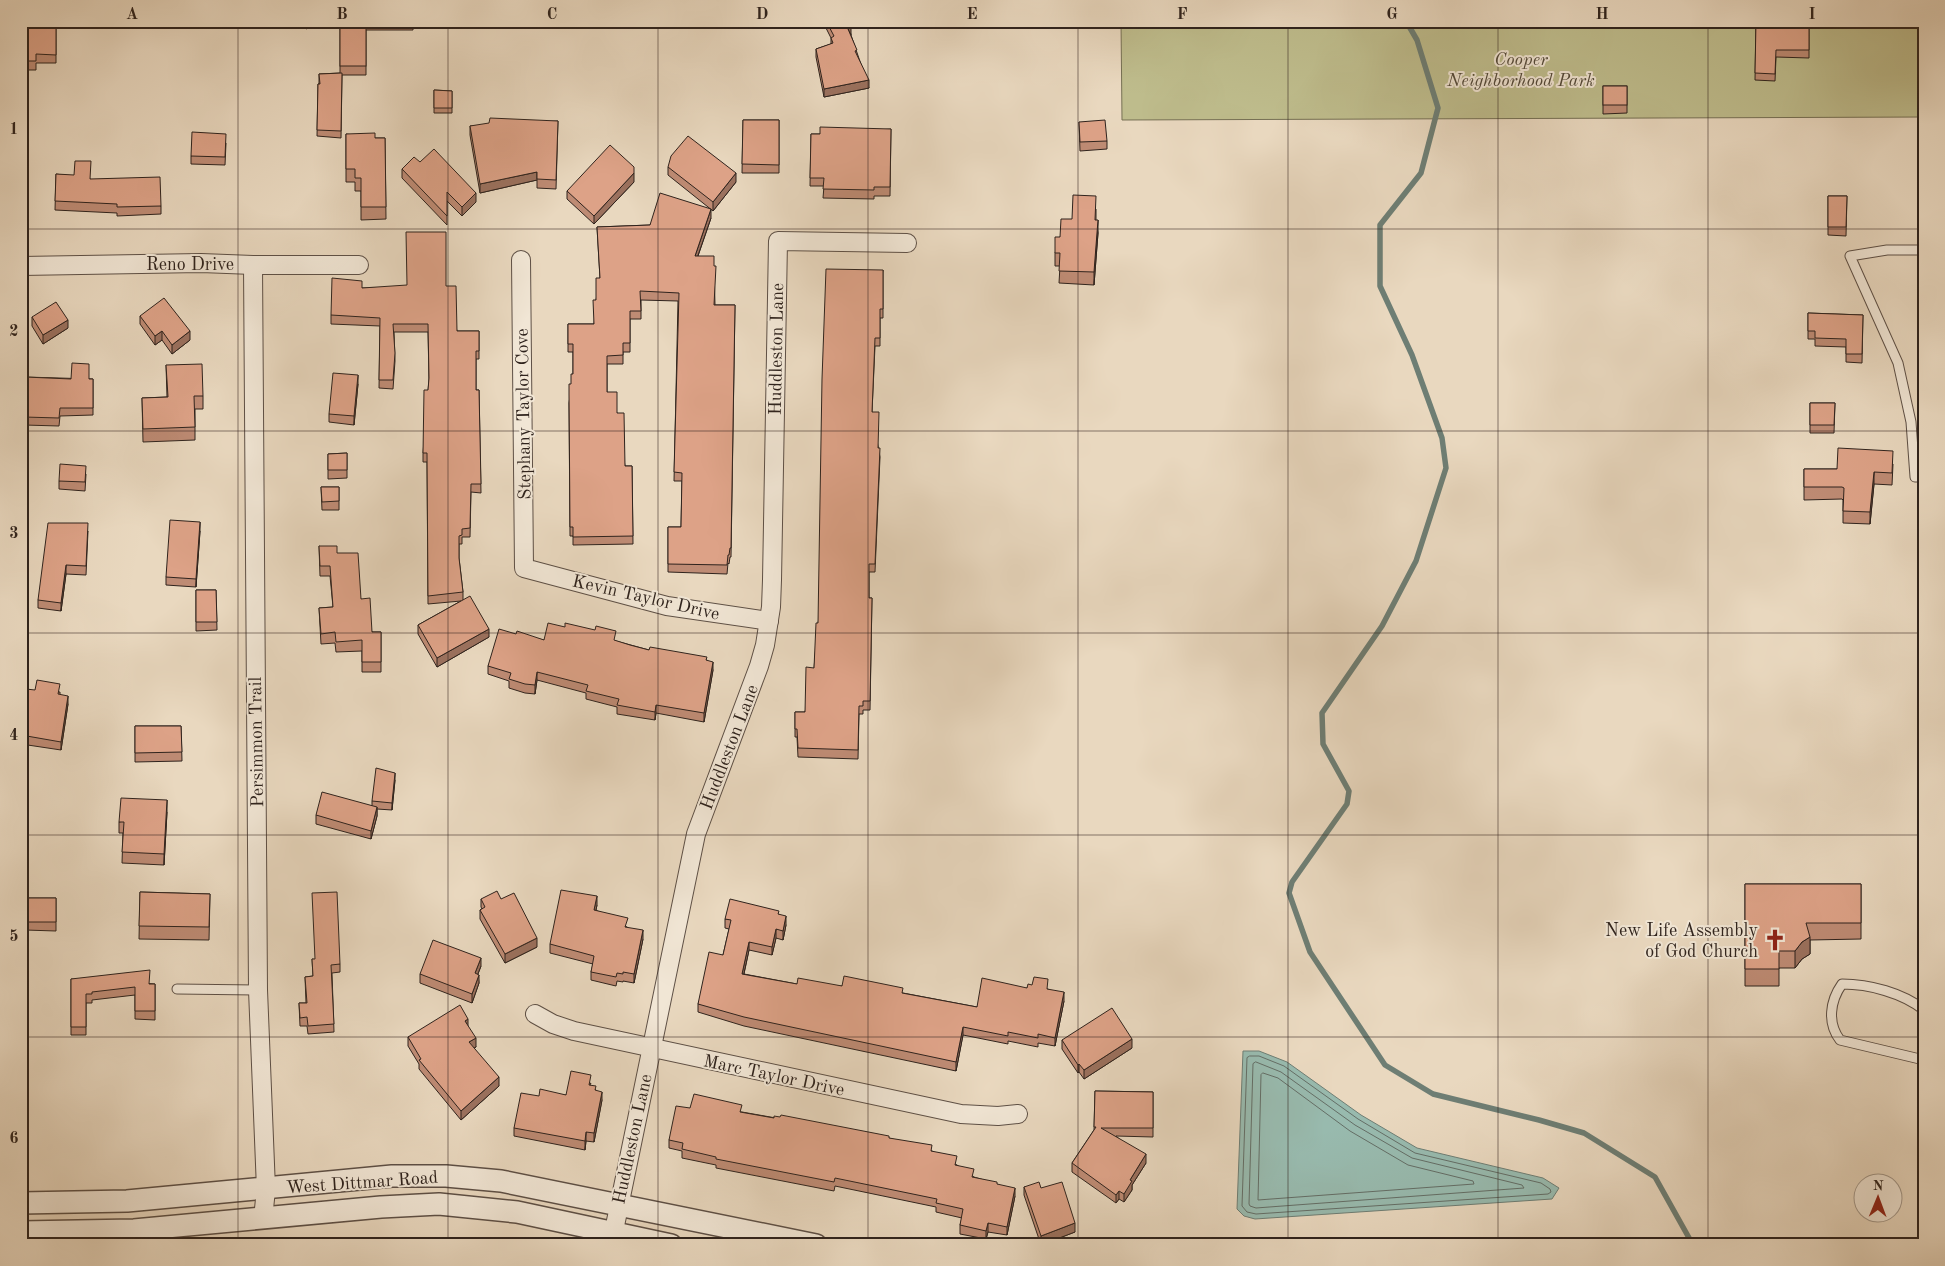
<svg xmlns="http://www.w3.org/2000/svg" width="1945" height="1266" font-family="'Old Standard TT',serif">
<rect width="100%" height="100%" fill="#e9d8bf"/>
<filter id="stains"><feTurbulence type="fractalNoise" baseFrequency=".004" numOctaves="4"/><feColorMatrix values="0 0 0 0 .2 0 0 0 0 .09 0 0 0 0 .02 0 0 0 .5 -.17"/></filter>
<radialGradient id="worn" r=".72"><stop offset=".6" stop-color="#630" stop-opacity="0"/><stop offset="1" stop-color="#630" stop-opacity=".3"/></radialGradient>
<path fill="#bebc8c" stroke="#767054" d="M1121,21H1924V117L1122,120Z"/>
<path fill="#98baae" stroke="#6e7e74" d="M1243,1051H1259L1287,1062L1361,1115L1417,1148L1543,1178L1559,1188L1552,1199L1255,1219L1244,1216L1237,1209Z"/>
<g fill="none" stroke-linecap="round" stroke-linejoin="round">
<g stroke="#646e66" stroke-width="1">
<path d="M1250,1056H1259L1284,1066L1358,1119L1415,1153L1541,1183L1550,1189L1551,1192L1548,1194L1256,1214L1247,1212L1242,1206L1247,1058Z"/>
<path d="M1256,1062L1281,1072L1355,1125L1412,1158L1522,1185L1524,1188L1256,1208L1250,1206L1249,1204L1253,1064Z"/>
<path d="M1263,1073L1278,1078L1350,1131L1408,1165L1473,1181L1474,1184L1258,1200L1261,1075Z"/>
</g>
<path stroke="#6e7e74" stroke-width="5.5" d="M1406,21L1417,40L1438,108L1421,173L1380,225V286L1412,355L1442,438L1446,468L1416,561L1382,626L1322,713L1323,744L1349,791L1347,804L1292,882L1289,893L1310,952L1385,1065L1433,1094L1539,1120L1584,1133L1655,1177L1693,1245"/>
<g stroke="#5e5046" stroke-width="11">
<g id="service">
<path d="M1924,250H1887L1850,256L1898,363L1911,422L1915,477H1924"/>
<path d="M177,989L258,990"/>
<path d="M1924,1010C1903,993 1869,984 1842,984C1830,1001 1827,1023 1840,1040L1924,1060"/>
</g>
</g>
<g stroke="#5e5046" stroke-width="20">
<g id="minor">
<path d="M521,260L524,568L667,606L769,621"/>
<path d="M253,265L258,990L266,1189L263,1219"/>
<path d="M21,266L201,263L253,265H359"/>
<path d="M535,1014L553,1024L574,1031L961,1114L998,1116L1018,1114"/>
<path d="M611,1245L696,834L759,666L765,645L771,607L772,580L778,241L907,243"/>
</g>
</g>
<g stroke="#5e5046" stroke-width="24">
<g id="tertiary">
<path d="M21,1203L127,1201L392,1176H446L501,1181L816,1245"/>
<path d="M21,1232L134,1230L381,1207L439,1204L517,1212L671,1245"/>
</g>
</g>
<use href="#service" stroke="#f1e6d5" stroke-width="9"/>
<use href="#minor" stroke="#f1e6d5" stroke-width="18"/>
<use href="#tertiary" stroke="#f1e6d5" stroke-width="21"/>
</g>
<g fill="#be8b74" stroke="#2f231d">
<path d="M21,21L43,28H56V63H36V70H21Z"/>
<path d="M290,21H310L307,29Z"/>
<path d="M365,21H413V30H366V75H342L341,138L317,136L318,84H319V74L340,73V24H365Z"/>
<path d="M645,21H672V25L645,24Z"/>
<path d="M824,21H848L851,35L869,88L824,97L816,57V49L831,44V38L824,24Z"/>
<path d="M1756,21H1809V58L1776,57L1775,81L1755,80Z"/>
<path d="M1915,21H1924V24L1915,25Z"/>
<path d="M1603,86H1627V113L1603,114Z"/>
<path d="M434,90L452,91V113H434Z"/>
<path d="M743,120H779V173H742Z"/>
<path d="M558,121L556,189L537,188V180L480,193L470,135V126Z"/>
<path d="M1079,122L1107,141V149L1080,151Z"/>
<path d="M891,129L890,196H874V199L823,198L824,186H810L811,134H820Z"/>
<path d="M346,134L375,138H385L386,219L361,220V191H355V182H346Z"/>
<path d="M226,143L225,165L191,164V156Z"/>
<path d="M668,167L736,182L713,211L668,175Z"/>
<path d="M402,169L476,202L462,216L447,201V225L402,178Z"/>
<path d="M56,174L90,179L161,206V214L117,216V213L55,210Z"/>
<path d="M634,182L594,224L567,199V191Z"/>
<path d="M1828,196H1847L1846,236L1828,235Z"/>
<path d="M1096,209V220L1098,233L1094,285L1059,283L1060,266H1055V253L1060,237L1072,219Z"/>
<path d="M711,218L698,256L714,266L715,305H735L731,557H730L729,564L728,563L727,574L668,572V527H681L682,481H674L678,301L641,300V319H630V352H623V364H607V392L617,413L625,466H632L633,544L573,545V536H570L569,403L573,374V352H568V324H594L596,300L600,278L597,227L650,225Z"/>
<path d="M883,270V318H880V346H875L872,412L880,457L875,572H869V598H872L870,710H863V714H859L858,759L798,757L797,737H795V712H805L814,668L818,623Z"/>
<path d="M446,286L457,331H479V359H476V390H479L481,493L471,492L470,537H462V544H459V558L463,592V600L489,637L437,667L418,634V625L461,601L428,604L427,462H423V453L429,379L428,332H394L395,361L393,389L379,388L380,326L331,324V315L362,288Z"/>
<path d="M1808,313L1863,315L1862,363L1846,362V347L1815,346V339H1808Z"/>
<path d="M140,316L190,340L172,354L162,340L155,345L140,324Z"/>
<path d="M32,317L68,328L43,344L32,326Z"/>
<path d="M166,365L203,396V409H195V440L143,442L142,398L167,397Z"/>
<path d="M25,377L93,379V415L60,416L59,426L24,425Z"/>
<path d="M358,384L354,425L329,422V414Z"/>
<path d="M1810,403H1835L1834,433H1810Z"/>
<rect x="21" y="423" width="3" height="23"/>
<path d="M347,453V478L328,479V454Z"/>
<path d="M1893,464L1892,485L1874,484L1870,524L1843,523V500L1842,499L1804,500V469H1837Z"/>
<path d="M86,474L85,491L59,489V481Z"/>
<path d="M321,487H339V510H322Z"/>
<path d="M88,531L86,575L66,574L61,611L38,608V600Z"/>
<path d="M200,531L196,587L166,585V577Z"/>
<path d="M319,546L337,553L361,599L372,632H381V672H362V651L336,652L335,643L321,644L319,608L333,607L330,576H320Z"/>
<path d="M196,590H216L217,630L196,631Z"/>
<path d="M516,634L544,640L616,641L649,650L707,660L713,670L704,722L656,713L655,720L617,714V707L586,699V693L537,680L535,694L525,693L509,688V681L488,674V666Z"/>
<path d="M35,690L60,692V694L68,704L61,750L21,744V711Z"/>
<path d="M135,726H181L182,761L135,762Z"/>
<path d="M395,780L392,810L377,809V816L371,839L316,824V815L372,806V801Z"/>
<path d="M167,812L164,865L122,863L123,833H119V822Z"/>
<path d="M1745,884H1861V939L1810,940V954L1802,959L1795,968H1779V986H1745Z"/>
<path d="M140,892L210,894L209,940L139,939Z"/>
<path d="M26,898H56V931L25,930Z"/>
<path d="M481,899L537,947L505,963L480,919V910L482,909L481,907Z"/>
<path d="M597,905L596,910L627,927L643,939L634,983L623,981V982L617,981L616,986L591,980V972L593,964L550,953V944Z"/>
<path d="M779,914L786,925L783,940L776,938L772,955L749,950L744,974L797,984L842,986L903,993L977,1007L1027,988L1048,989L1064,1001L1055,1046L1038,1043V1047L1008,1041V1044L963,1035L956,1071L744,1026L698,1012V1004L723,955L729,929L725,928V919Z"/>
<path d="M312,959L340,964V972L332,973L334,1032L308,1034L307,1026H300L299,1003H306L305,977L313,976Z"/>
<path d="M481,966L478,974L479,983L472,1003L420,983V974Z"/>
<path d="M71,979L155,984V1020L135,1019V995L92,1000V1003H86V1035H71Z"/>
<path d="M468,1026L476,1047L474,1048L499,1086L461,1120L419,1069V1064L408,1046V1037Z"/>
<path d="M1062,1040L1132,1048L1084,1079L1079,1072L1078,1073L1062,1049Z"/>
<path d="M591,1083L590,1085L596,1090L602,1100L594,1142L586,1141L585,1150L514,1136V1128L539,1096L566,1095Z"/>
<path d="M1095,1091L1153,1092V1137L1116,1136L1146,1163L1132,1185V1190L1124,1202L1119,1199L1116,1203L1072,1172V1163L1094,1130Z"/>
<path d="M690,1108L742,1112L889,1138L932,1151L957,1165L974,1177L997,1184L1015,1196L1007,1235L988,1232L986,1239L960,1234V1225L962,1218L936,1212V1207L835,1186L834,1191L716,1168V1165L682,1158V1151L669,1148V1140Z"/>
<path d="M1024,1187L1041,1188L1075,1232L1041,1245L1024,1195Z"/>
</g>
<g fill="#9b715e" stroke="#2f231d">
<path d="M307,21H310L307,29Z"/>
<path d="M851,27V35L848,29Z"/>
<path d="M869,80V88L824,97V89Z"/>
<path d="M537,172V180L480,193V184Z"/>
<path d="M634,173V182L594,224V216Z"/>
<path d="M736,173V182L713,211V202Z"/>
<path d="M476,193V202L462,216V207Z"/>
<path d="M711,209V218L695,264V256Z"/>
<path d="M1098,220V233L1094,285V272Z"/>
<path d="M68,320V328L43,344V335Z"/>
<path d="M162,331V340L155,345V336Z"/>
<path d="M190,331V340L172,354V345Z"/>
<path d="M358,375V384L354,425V416Z"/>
<path d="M1874,472V484L1870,524V512Z"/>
<path d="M200,522V531L196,587V579Z"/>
<path d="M66,565V574L61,611V603Z"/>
<path d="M489,629V637L437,667V658Z"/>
<path d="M713,662V670L704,722V713Z"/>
<path d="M537,672V680L535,694V685Z"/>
<path d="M68,696V704L61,750V742Z"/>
<path d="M656,705V713L655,720V712Z"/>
<path d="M395,773V780L392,810V803Z"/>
<path d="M167,800V812L164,865V854Z"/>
<path d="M377,807V816L371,839V831Z"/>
<path d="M597,896V905L594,919V910Z"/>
<path d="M786,916V925L783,940V931Z"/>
<path d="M776,929V938L772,955V947Z"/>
<path d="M643,930V939L634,983V974Z"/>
<path d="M1810,937V954L1802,959L1795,968V951L1802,942Z"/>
<path d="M537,938V947L505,963V954Z"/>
<path d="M749,942V950L742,982V974Z"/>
<path d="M481,958V966L475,981V973Z"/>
<path d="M479,975V983L472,1003V994Z"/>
<path d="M1064,992V1001L1055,1046V1038Z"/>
<path d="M468,1019V1027L465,1021Z"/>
<path d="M963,1027V1035L956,1071V1062Z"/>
<path d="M476,1038V1047L469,1051V1042Z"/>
<path d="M1132,1039V1048L1084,1079V1070Z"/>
<path d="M1079,1064V1072L1078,1073V1065Z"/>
<path d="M499,1077V1086L461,1120V1111Z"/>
<path d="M602,1092V1100L594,1142V1133Z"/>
<path d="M586,1132V1141L585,1150V1141Z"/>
<path d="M1146,1154V1163L1132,1185V1190L1124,1202V1194L1130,1180Z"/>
<path d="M1015,1188V1196L1007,1235V1227Z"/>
<path d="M1119,1191V1199L1116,1203V1195Z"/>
<path d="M988,1223V1232L986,1239V1231Z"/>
<path d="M1075,1223V1232L1041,1245V1236Z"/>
</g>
<g fill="#dda287" stroke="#2f231d">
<path d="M21,21H43V28H56V55L36,54V61H21Z"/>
<rect x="365" y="21" width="48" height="1"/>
<path d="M826,21H848L851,27L848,29L857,50L855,51L869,80L824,89L816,49L833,43L831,38L834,36Z"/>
<path d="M1756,21H1809V50H1776L1775,74L1755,73Z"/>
<rect x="340" y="24" width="26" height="42"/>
<path d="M342,73L341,131L317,130L318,84H320L319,74Z"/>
<rect x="1603" y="86" width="24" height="19"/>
<path d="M434,90L452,91V108H434Z"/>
<path d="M490,118L558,121L556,180L537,179V172L480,184L470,126L489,123Z"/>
<path d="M743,120H779V165L742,164Z"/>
<path d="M1105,120L1107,141L1080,142L1079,122Z"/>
<path d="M820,127L891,129L890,187H874V190L823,189L824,178H810L811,134H820Z"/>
<path d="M192,132L226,134L225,157L191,156Z"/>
<path d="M375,133V138H385L386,207H361V178H355V169H346V134Z"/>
<path d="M688,136L736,173L713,202L668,167L671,156Z"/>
<path d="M610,145L634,167V173L594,216L567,191Z"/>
<path d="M434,149L476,193L462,207L447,192V216L402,169L414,157L420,162Z"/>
<path d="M75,161H91L90,179L160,177L161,206L117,207V204L55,201L56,174L74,175Z"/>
<path d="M660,193L711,209L695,256H714V266H716L714,305H735L731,548H730L729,555H728L727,565L668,564V527H681L682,473L674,472L679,293L640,291L641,311H630V343H623V355L607,356V392H617V413H624L625,466H632L633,536L573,537V527H570L569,394V384H571V374H573V344H568V324H594L593,300H596V278H600L597,227L650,225Z"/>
<path d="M1073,195L1096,196L1095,220H1098L1094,272L1059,271L1060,253H1055V237H1060L1061,219H1072Z"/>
<path d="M1828,196H1847L1846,227H1828Z"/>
<path d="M406,232H446V286H456L457,331H479V351H476V390H479L481,484H471L470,528L462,529V535L459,536V558L463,592L428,596L427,453H423L424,390H428L429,378L428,324H393L395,353L393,380H379L380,318L331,315L332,278L362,281V288L407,285Z"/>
<path d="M826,269L883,270V309H880V338H875L872,412H879L878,448H880L875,564H869V598H872L870,701H863V706H859L858,750L798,748L797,729H795V712H805L806,667L814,668L816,623H818L822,379Z"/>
<path d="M164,298L190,331L172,345L162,331L155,336L140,316Z"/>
<path d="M56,302L68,320L43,335L32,317Z"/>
<path d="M1808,313L1863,315L1862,354H1846V339L1815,338V331H1808Z"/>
<path d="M72,363L89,364V379H93V408H60L59,418L24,417L25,377L71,379Z"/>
<path d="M202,364L203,396H194L195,427L143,429L142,398L168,397L166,365Z"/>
<path d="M333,373L358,375L354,416L329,414Z"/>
<path d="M1810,403H1835L1834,425H1810Z"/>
<rect x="21" y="423" width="3" height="19"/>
<path d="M1838,448L1893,451L1892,473L1874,472L1870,512L1843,511L1844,488L1842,487H1804V469H1837Z"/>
<path d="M347,453V470H328V454Z"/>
<path d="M60,464L86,466L85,482L59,481Z"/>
<path d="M321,487H339V501L322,502Z"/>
<path d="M170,520L200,522L196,579L166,577Z"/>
<path d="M48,523H88L86,566L66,565L61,603L38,600Z"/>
<path d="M319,546H337V553H358L361,599L370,598L372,632H381V662H362V640L336,642L335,632L321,634L319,608L333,607L330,566H320Z"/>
<path d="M196,590H216L217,622H196Z"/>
<path d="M470,596L489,629L437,658L418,625Z"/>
<path d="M548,623L565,627V623L595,630L596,626L616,631L614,640L630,645L649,650L650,647L707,657L706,660L713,662L704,713L656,705L655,712L617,705L619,699L586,691L588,685L537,672L535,685L525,684L509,679L511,673L488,666L499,629L516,634L517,631L544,640Z"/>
<path d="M37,680L60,684L58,694L68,696L61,742L21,735V711L26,689L35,690Z"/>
<path d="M135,726H181L182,752L135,753Z"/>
<path d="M376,768L395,773L392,803L372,801Z"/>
<path d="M322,792L377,807L371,831L316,815Z"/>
<path d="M121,798L167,800L164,854L122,852L124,822H119Z"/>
<path d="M1745,884H1861V923H1806L1810,937L1802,942L1795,951H1779V969H1745Z"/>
<path d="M561,890L597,896L594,910L628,918L625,927L643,930L634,974L623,972V974L617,973L616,977L591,972L594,956L550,944Z"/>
<path d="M497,891L501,899L514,893L537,938L505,954L480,910L485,907L481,899Z"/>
<path d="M140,892L210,894L209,927L139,926Z"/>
<path d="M337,892L340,964L331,965L334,1024L308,1026L307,1017L300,1018L299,1003H307L305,977L313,976L312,959H315L312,893Z"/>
<path d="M26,898H56V922H25Z"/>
<path d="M730,899L779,911L778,914L786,916L783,931L776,929L772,947L749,942L742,974L797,984L798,978L842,986L844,976L903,988L902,993L977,1007L982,978L1027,988L1028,984L1032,985L1034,977L1048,979L1047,989L1064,992L1055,1038L1038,1034V1038L1008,1032V1036L963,1027L956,1062L744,1017L698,1004L709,952L723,955L731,920L725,919Z"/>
<path d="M433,940L481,958L475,973L479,975L472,994L420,974Z"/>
<path d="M150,970L149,984H155V1011H135V987L92,992V994H86V1027H71V979Z"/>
<path d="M460,1005L468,1019L465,1021L476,1038L469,1042L499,1077L461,1111L419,1060L421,1059L408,1037Z"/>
<path d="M1112,1008L1132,1039L1084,1070L1079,1064L1078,1065L1062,1040Z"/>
<path d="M571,1071L591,1075L589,1085L596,1086L595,1090L602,1092L594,1133L586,1132L585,1141L514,1128L521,1093L539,1096L540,1089L566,1095Z"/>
<path d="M1095,1091L1153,1092V1128H1101L1146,1154L1130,1180L1132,1181L1124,1194L1119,1191L1116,1195L1072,1163L1096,1127H1094Z"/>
<path d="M694,1094L742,1105L740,1112L774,1118V1116L780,1117L781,1115L889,1136V1138L932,1145L931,1151L957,1156L955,1165L974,1169L972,1177L997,1182V1184L1015,1188L1007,1227L988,1223L986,1231L960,1225L963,1209L936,1203L937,1199L835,1178L834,1182L716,1159V1157L682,1149L683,1143L669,1140L676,1106L690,1108Z"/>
<path d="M1039,1182L1041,1188L1062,1182L1075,1223L1041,1236L1024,1187Z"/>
</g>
<path fill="none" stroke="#2f231d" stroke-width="1" stroke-opacity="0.55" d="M238,21V1245M448,21V1245M658,21V1245M868,21V1245M1078,21V1245M1288,21V1245M1498,21V1245M1708,21V1245M21,229H1924M21,431H1924M21,633H1924M21,835H1924M21,1037H1924"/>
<defs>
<g id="church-bare" transform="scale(1.725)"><path d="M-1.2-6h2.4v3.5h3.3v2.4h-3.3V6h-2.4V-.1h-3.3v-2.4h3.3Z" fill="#8f2418" stroke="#f1e6d5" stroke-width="2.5" paint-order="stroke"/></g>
</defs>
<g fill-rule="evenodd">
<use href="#church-bare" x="1775" y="940"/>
</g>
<g text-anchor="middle" stroke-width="4" stroke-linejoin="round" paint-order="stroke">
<g font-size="18" font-style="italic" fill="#534939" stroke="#f1e6d5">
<text x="1521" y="65">Cooper<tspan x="1521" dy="21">Neighborhood Park</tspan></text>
</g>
<g font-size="18" fill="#2f231d" stroke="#f1e6d5">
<text x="190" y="270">Reno Drive</text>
<text transform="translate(776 349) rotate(-89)" y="6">Huddleston Lane</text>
<text transform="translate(523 414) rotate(-91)" y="6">Stephany Taylor Cove</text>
<text transform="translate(646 597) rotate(13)" y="6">Kevin Taylor Drive</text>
<text transform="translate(256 742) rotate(-91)" y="6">Persimmon Trail</text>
<text transform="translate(729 747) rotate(-69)" y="6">Huddleston Lane</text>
<text transform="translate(774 1075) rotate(12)" y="6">Marc Taylor Drive</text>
<text transform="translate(632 1139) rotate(-78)" y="6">Huddleston Lane</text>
<text transform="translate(362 1182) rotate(-4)" y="6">West Dittmar Road</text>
</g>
<g font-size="18" fill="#2f231d" stroke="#f1e6d5" text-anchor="end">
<text x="1758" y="936">New Life Assembly<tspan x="1758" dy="21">of God Church</tspan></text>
</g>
</g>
<rect width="1945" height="1266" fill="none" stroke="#e9d8bf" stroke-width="55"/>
<g transform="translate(1878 1198) rotate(1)"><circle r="24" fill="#f1e6d5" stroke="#a3988b"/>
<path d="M0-4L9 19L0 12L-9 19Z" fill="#8f2418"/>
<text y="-8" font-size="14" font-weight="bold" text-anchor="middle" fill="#2f231d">N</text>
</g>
<rect x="28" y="28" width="1890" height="1210" fill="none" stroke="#2f231d" stroke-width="2"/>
<g font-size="16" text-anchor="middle" font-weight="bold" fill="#2f231d">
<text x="132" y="19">A</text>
<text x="342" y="19">B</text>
<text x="552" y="19">C</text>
<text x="762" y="19">D</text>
<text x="972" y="19">E</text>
<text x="1182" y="19">F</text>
<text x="1392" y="19">G</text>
<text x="1602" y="19">H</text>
<text x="1812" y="19">I</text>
<text x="14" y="134">1</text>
<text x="14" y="336">2</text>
<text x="14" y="538">3</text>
<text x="14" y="740">4</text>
<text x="14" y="941">5</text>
<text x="14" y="1143">6</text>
</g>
<rect width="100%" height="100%" filter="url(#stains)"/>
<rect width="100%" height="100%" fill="url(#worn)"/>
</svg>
